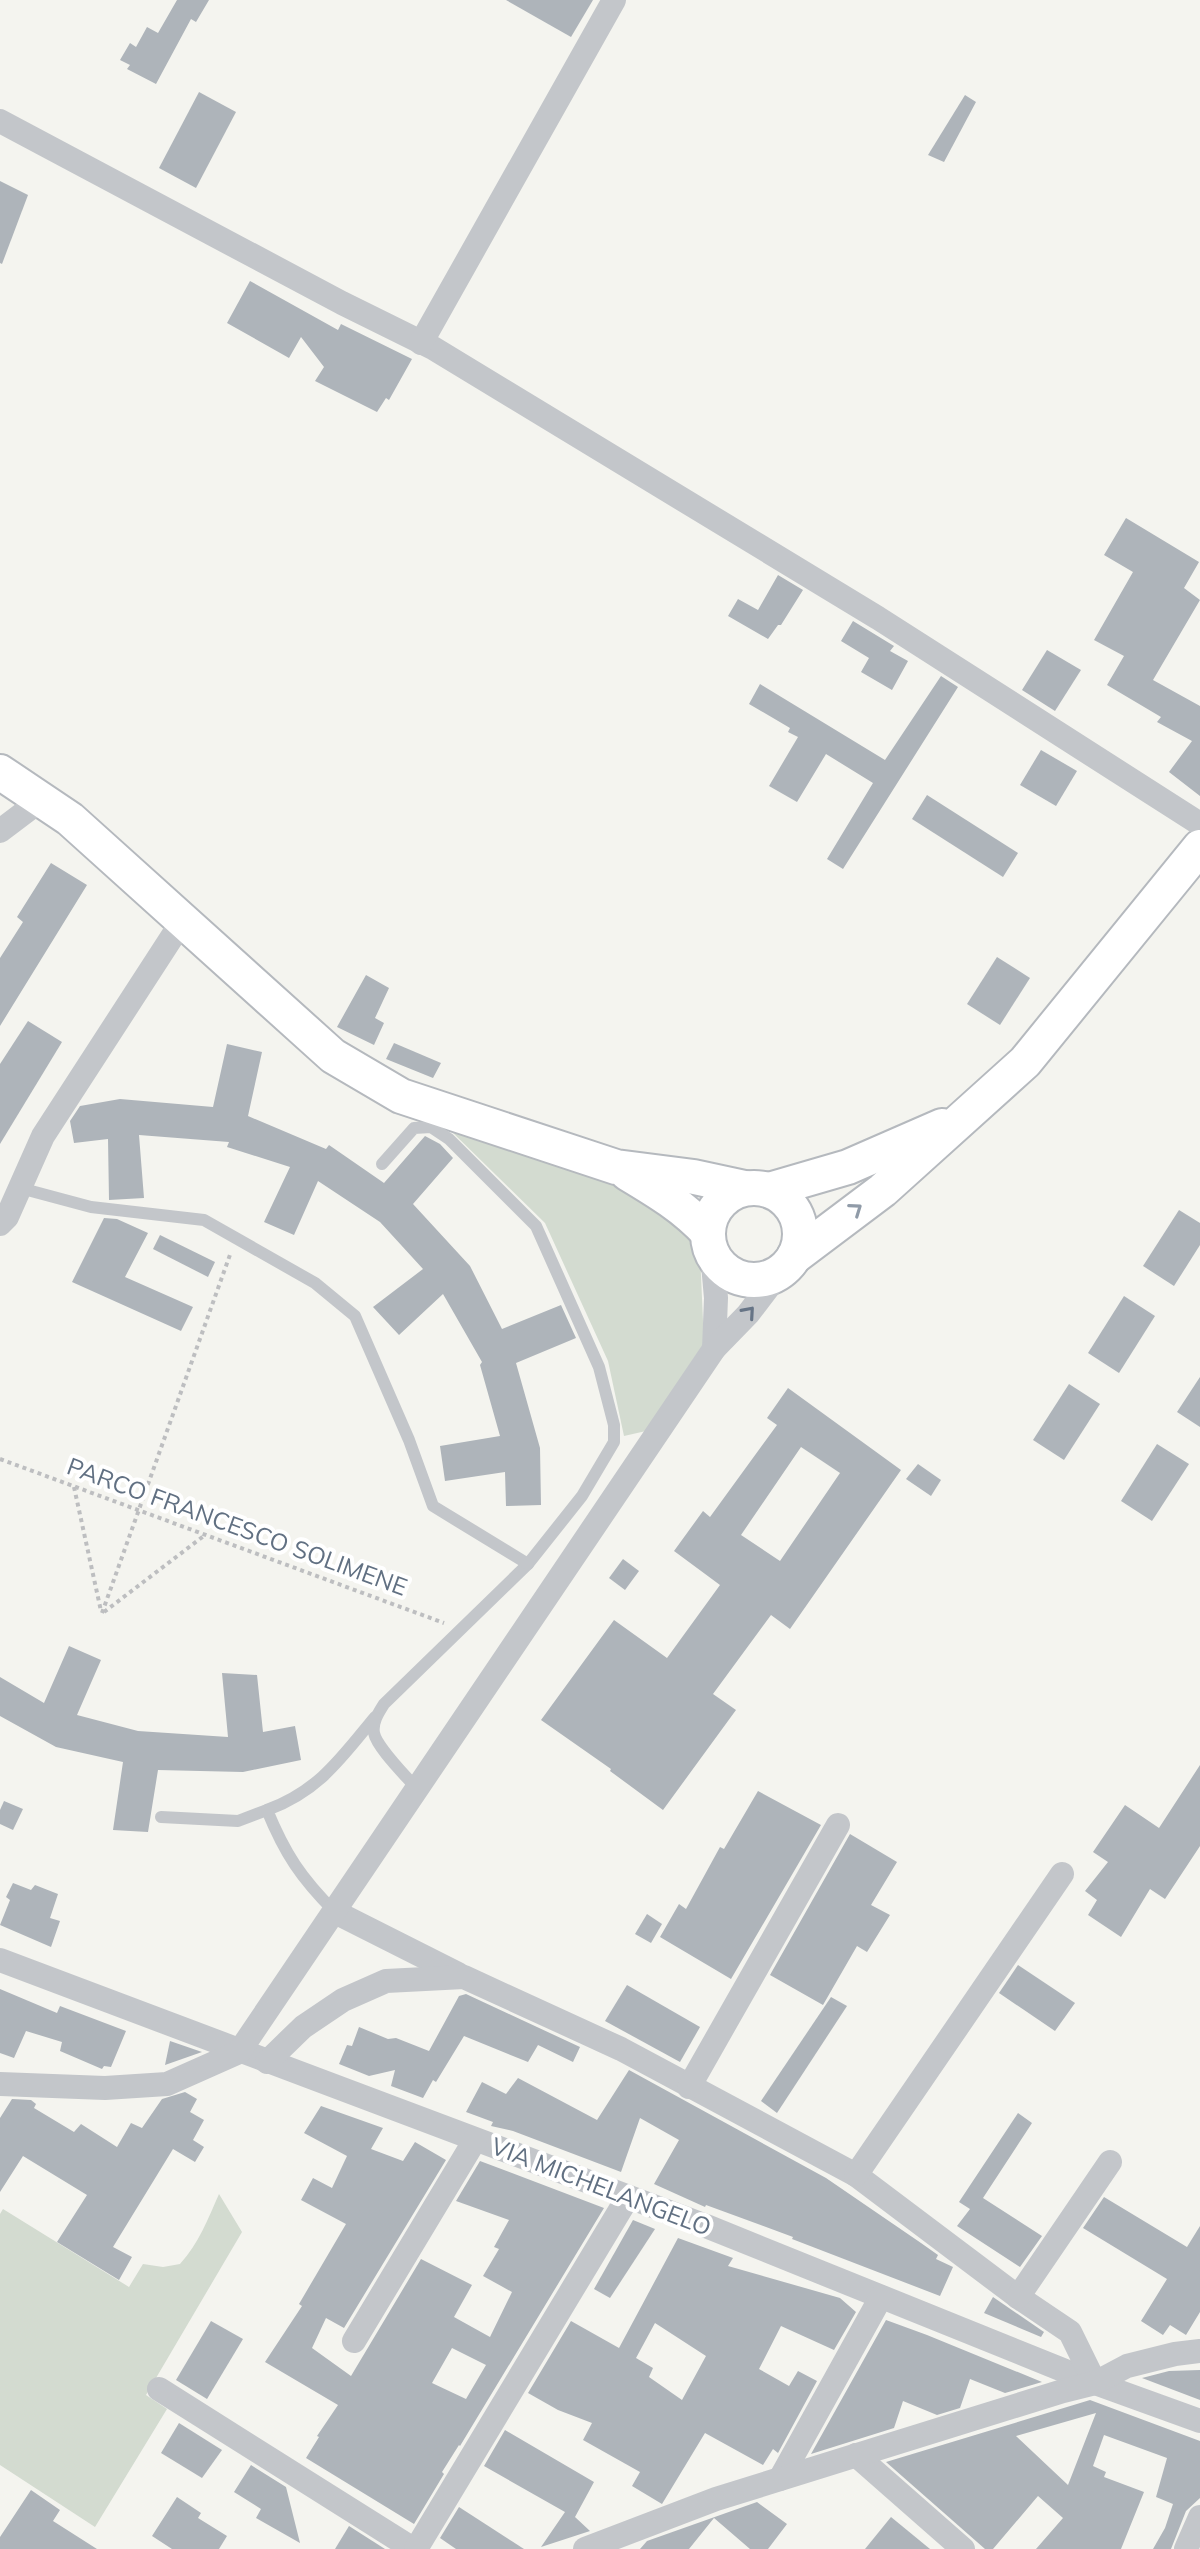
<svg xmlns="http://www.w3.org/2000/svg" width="1200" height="2549" font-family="Mulish,sans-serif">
<rect width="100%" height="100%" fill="#f4f4ef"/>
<g fill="#d3dbd0">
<path d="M448,1128L608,1174L692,1230L700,1253L704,1343L646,1431L624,1436L608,1361L545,1223Z"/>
<path d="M219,2194L242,2232L146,2395L167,2409L95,2527L0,2465V2214L3,2209L129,2287L143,2264L163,2267L180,2264C199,2243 208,2219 219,2194Z"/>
</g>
<g fill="#aeb4ba" fill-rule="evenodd">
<path d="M177,0H209L196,22L191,19L156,84L127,69L130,65L120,60L130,43L136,47L147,27L158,33Z"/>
<path d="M506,0H593L571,37Z"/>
<path d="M199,92L236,112L196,188L159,168Z"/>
<path d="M965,95L976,102L944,162L928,155Z"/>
<path d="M0,181L28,195L2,264L0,263Z"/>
<path d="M250,281L338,330L341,324L412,359L389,400L386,398L377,412L315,381L324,367L301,337L289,358L227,323Z"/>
<path d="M1126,518L1199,562L1184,588L1200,600L1153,680L1200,706V796L1169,772L1192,741L1157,722L1161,717L1107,685L1124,656L1094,640L1133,572L1104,555Z"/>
<path d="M778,575L803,590L781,625H778L768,639L728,616L738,599L758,610Z"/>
<path d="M853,621L894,646L890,651L908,661L892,690L861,672L869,658L841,641Z"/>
<path d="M1047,650L1081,670L1055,711L1022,690Z"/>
<path d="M941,676L958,687L843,869L827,859L873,783L826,754L797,802L769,786L798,737L788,732L790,728L749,704L760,684L885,760Z"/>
<path d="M1041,750L1077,771L1056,806L1020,785Z"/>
<path d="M927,795L1018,853L1003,877L912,819Z"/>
<path d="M51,863L87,885L0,1026V958L23,922L17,917Z"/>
<path d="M997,957L1030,978L1000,1025L967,1004Z"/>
<path d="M366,975L389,988L375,1018L384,1023L374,1045L337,1027Z"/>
<path d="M28,1021L62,1042L0,1144V1064Z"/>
<path d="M394,1043L441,1063L433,1078L386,1059Z"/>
<path d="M227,1044L262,1052L248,1116L326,1149L329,1145L384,1183L425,1136L440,1144L453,1158L413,1204L470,1266L502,1329L561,1305L576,1338L516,1363L540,1448L541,1505L506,1506L505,1472L445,1481L440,1446L500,1436L480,1365L482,1362L443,1294L399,1335L373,1307L423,1269L380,1222L318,1181L294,1235L264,1222L290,1167L227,1147L229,1142L139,1135L144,1198L109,1200L108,1139L74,1143L70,1121L80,1106L120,1099L213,1107Z"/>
<path d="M1179,1210L1200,1223V1245L1174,1286L1143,1266Z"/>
<path d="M104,1218L117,1219L148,1233L125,1277L193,1307L181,1331L72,1282Z"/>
<path d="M160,1235L215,1262L208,1277L153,1249Z"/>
<path d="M1124,1296L1155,1316L1119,1373L1088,1353Z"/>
<path d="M1200,1377V1427L1177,1412Z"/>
<path d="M1069,1384L1100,1404L1064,1460L1033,1440Z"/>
<path d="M788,1388L901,1470L790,1629L771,1615L713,1694L736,1710L663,1810L610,1771L611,1769L541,1720L614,1620L667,1658L720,1585L674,1551L703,1511L710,1517L777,1425L767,1418ZM801,1447L840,1473L780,1561L741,1535Z"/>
<path d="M1157,1444L1189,1464L1152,1521L1121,1501Z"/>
<path d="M918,1464L941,1480L931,1496L906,1479Z"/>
<path d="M623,1559L639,1571L625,1590L609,1578Z"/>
<path d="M69,1646L101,1660L77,1715L138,1731L228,1737L222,1673L257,1675L263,1732L295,1726L301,1760L243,1772L158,1770L148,1832L113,1830L123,1762L56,1747L0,1716V1677L44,1703Z"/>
<path d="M1200,1765V1846L1165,1899L1150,1889L1121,1937L1088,1915L1097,1900L1085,1891L1108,1862L1093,1852L1125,1805L1159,1828Z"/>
<path d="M758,1791L821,1825L731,1979L660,1937L679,1904L686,1909L720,1847L724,1849Z"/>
<path d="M4,1801L23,1809L13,1830L0,1824V1810Z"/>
<path d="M850,1834L897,1862L871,1905L890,1915L867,1952L857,1946L823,2005L770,1975Z"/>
<path d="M13,1883L31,1890L35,1885L58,1894L50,1918L60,1921L51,1947L0,1925L10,1900L6,1897Z"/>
<path d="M647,1914L662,1924L651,1943L635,1934Z"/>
<path d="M1018,1965L1075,2003L1055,2031L999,1993Z"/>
<path d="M627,1985L700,2027L680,2062L605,2021Z"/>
<path d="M0,1989L57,2013L60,2006L126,2031L111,2067L104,2066L102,2069L60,2051L62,2042L26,2031L14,2058L0,2053Z"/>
<path d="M466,1994L580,2047L573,2062L538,2045L528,2062L464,2036L436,2082L433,2080L423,2098L391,2086L395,2070L369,2076L339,2064L347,2045L352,2046L359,2027L388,2039L396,2038L429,2051L459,1996Z"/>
<path d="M831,1997L847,2006L777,2113L761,2101Z"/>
<path d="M170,2041L202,2052L165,2065Z"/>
<path d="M629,2070L826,2178L921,2243L938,2255L936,2259L953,2267L940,2296L792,2239L793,2237L706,2205L705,2207L654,2184L679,2140L640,2118L621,2172L513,2131L491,2126L493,2122L466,2112L482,2082L506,2094L518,2078L597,2120Z"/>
<path d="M185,2092L197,2099L190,2112L204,2120L193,2140L204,2147L195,2162L173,2149L113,2247L132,2257L119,2280L57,2242L87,2195L23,2156L0,2192V2118L12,2099L31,2100L36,2104L34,2108L74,2132L81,2124L117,2147L131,2123L142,2128L162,2099Z"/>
<path d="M321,2106L383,2128L371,2149L403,2161L415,2142L446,2160L344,2328L326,2318L312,2348L351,2376L421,2259L472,2285L454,2317L490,2337L512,2292L483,2276L499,2249L494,2247L509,2220L456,2201L480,2161L604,2208L460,2446L459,2445L442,2472L444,2474L414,2524L306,2458L319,2437L317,2436L338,2405L265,2362L302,2306L299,2304L346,2224L301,2200L313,2178L332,2188L347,2156L304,2133ZM452,2348L486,2365L466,2399L432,2383Z"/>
<path d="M1018,2113L1032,2123L983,2198L1042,2236L1020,2267L957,2226L970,2209L959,2202Z"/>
<path d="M1104,2197L1187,2247L1200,2226V2312L1186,2335L1170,2325L1163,2335L1141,2321L1167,2279L1083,2228Z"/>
<path d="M633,2220L655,2229L610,2298L594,2289Z"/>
<path d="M678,2238L733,2258L728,2266L840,2298L856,2312L834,2350L781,2326L759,2369L789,2386L798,2371L817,2381L778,2453L773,2449L763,2465L705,2433L662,2504L632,2486L640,2472L583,2440L592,2423L558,2410L528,2393L571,2321L619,2348ZM655,2323L706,2356L682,2400L649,2377L653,2368L636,2358Z"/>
<path d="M993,2297L1044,2332L1041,2337L984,2313Z"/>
<path d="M886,2320L927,2335L1042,2382L1005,2393L970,2379L960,2408L937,2415L903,2401L894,2428L811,2454Z"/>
<path d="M211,2321L243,2339L207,2399L176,2380Z"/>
<path d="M1200,2370V2400L1142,2378L1169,2371Z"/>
<path d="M1090,2400L1200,2441V2498L1186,2511L1171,2549H1153L1165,2528L1173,2504L1156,2497L1167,2458L1104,2435L1093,2466L1106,2472L1104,2477L1144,2492L1121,2549H1036L1063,2518L1038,2496L993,2549H985L886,2462ZM1096,2413L1068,2485L1016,2436Z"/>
<path d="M179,2423L222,2450L202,2478L161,2453Z"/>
<path d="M505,2430L594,2482L575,2517L590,2531L541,2547L565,2512L484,2466Z"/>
<path d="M251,2465L286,2487L300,2543L256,2518L261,2509L234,2492Z"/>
<path d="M31,2490L60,2510L53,2521L97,2549H0V2537Z"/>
<path d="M177,2497L201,2513L198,2518L227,2536L219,2549H172L152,2536Z"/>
<path d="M757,2502L787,2524L768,2549H750L714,2518L689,2549H640L647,2541Z"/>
<path d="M459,2507L524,2549H456L440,2538Z"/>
<path d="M891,2517L930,2549H865Z"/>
<path d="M349,2526L385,2549H335Z"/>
</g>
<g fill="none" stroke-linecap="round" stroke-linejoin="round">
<g stroke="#b5b9be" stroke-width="38">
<g id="secondary">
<path d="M0,772L70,819L333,1056L401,1096L616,1167L694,1177L745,1188"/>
<path d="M627,1173C657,1191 684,1207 708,1233"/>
<circle cx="754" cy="1234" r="46"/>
<path d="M769,1190L848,1167L942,1126"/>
<path d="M794,1257L883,1190L1025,1062L1200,847"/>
</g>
</g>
<g stroke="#bdbec0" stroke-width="4" stroke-dasharray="4 4" stroke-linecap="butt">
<path d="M0,1459L444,1623"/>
<path d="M74,1487L101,1611"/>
<path d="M104,1612L205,1535"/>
<path d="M102,1613L231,1252"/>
</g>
<g stroke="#c3c6ca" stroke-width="12">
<path d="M382,1164L414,1128L431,1127L449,1139L536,1226L599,1367L614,1425V1442L582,1496L528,1564L384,1704C379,1712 372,1722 374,1733C377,1748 407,1777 417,1789"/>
<path d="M20,1188L91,1207L204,1220L315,1283L355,1316L409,1440L433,1506L528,1564"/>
<path d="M161,1817L238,1821L267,1810"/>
<path d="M335,1912C301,1878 285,1854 267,1810C319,1791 341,1758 375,1717"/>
</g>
<g stroke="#c3c6ca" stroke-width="24">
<path d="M0,121L342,303L433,348L878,618L1200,824"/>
<path d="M421,343L614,0"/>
<path d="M0,831L41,800"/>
<path d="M0,1224L7,1217L43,1136L183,920"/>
<path d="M712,1253L716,1298L714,1349"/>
<path d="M335,1912L458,1974"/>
<path d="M0,1960L706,2226L1095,2383L1200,2421"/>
<path d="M267,2062L303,2027L343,2000L386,1981L464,1977L621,2049L856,2175L1018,2297L1070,2332L1095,2383"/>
<path d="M0,2084L105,2088L167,2084L239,2052L714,1349L748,1314L780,1272"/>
<path d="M689,2087L838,1825"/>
<path d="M856,2175L1062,1874"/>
<path d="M1018,2297L1110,2162"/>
<path d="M354,2341L475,2140"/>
<path d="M159,2389L413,2549"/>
<path d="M856,2455L963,2549"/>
<path d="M780,2479L881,2297"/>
<path d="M416,2549L628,2197"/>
<path d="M585,2549L716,2499L1063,2391L1095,2383L1127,2366L1175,2354L1200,2351"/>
<path d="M1186,2549L1200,2517"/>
</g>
<use href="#secondary" stroke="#fff" stroke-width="34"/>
</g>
<defs><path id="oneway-chevron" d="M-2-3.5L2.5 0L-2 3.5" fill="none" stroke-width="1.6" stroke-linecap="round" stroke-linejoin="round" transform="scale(2)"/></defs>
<use stroke="#909ba8" href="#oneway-chevron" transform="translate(856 1209) rotate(-35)"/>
<use stroke="#667486" href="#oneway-chevron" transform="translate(749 1312) rotate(-49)"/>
<g text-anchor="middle" stroke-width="8" stroke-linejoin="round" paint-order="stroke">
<g font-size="24" fill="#617082" stroke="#fff">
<text transform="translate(237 1527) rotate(20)" y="8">PARCO FRANCESCO SOLIMENE</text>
<text transform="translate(601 2187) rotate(21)" y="8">VIA MICHELANGELO</text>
</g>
</g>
</svg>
